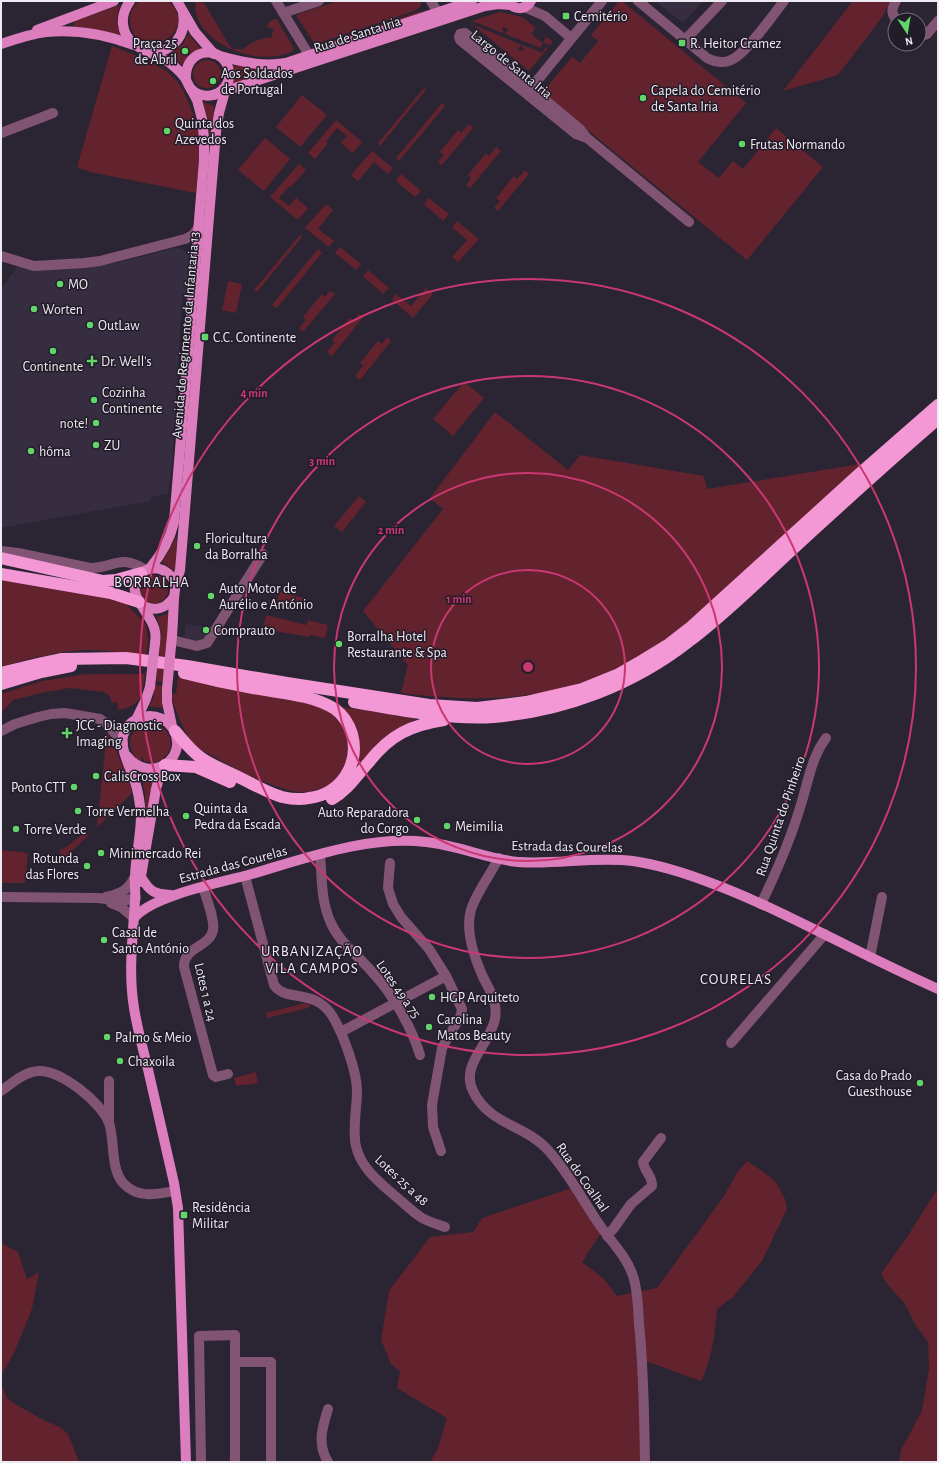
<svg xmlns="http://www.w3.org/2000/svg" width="939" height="1463" font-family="'Alegreya Sans',sans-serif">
<rect width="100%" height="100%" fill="#2b2432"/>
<g fill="#362d40">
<path d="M655,1H703L683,23Z"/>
<path d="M175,248L184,250L188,254L189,262L187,295L182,299L172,465L168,494L151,497V501L1,528V289L18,266L33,267L116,263Z"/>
<path d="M185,624L203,626L211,627L202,642L185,638Z"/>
</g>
<g fill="#63232e">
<path d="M140,1H168C204,32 136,68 130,22C129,14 133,6 140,1Z"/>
<path d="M196,1L204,3L229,45L233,49H240L241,50C251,44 260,36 271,38L274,29L267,27L269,22L275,19H277L293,47L294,50C289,54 282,55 277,56C267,57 258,57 249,55C226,50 190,29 196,1Z"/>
<path d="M338,1H421C422,6 418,9 414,11L319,43H314L296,15Z"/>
<path d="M619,1H622L746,103L698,162L719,178L733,161L743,169L776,128L823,167L747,260L542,93L572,57L580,63L598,41L591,35Z"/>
<path d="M853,1H890L883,16L838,75L783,91Z"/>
<path d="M120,5L117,18L120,36L75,28L73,26L75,21Z"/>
<path d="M421,11V13L317,48V46Z"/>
<path d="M500,12L522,17L536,28L531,34L542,43L547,37L553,42L550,45L543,42L541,48L505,34L506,31L507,32L508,29L503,27L502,30L504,31L503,33L472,21Z"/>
<path d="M472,24L522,45L518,49L523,51L524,48L522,47L523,45L543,53L545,47L548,48L529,71Z"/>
<path d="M188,34L201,49L189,54L182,65L176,59L169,55L183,44Z"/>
<path d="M112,46L147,60L165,70L177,81L183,90L198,126L200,144L196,193L90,172L77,167Z"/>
<circle cx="207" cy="74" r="14"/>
<path d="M233,65L258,69L259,76L232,85L234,75Z"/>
<path d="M424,88L426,90L380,146L378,143Z"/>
<path d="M302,95L327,115L300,147L276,127Z"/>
<path d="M203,102L214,106L211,135H210Z"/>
<path d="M442,103L445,106L399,161L396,158Z"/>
<path d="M336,120L362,142L353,153L341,143L347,136L337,128L326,141L328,143L315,159L308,153Z"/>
<path d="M469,124L473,128L442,165L438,162L444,155L440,152L458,130L461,133Z"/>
<path d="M265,138L290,159L264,191L238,170Z"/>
<path d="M496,147L501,151L470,188L466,185L471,178L468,175L486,153L489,156Z"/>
<path d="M372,151L393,168L388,174L374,162L358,181L351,175Z"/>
<path d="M299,164L306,170L291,187L289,186L279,198L289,206L296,198L308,208L298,220L270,197Z"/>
<path d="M525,170L529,174L498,211L494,208L500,201L496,198L514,176L517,179Z"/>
<path d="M401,174L421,191L415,197L396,181Z"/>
<path d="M429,198L449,214L443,221L424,204Z"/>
<path d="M326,204L333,210L318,229L334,241L329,247L305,228Z"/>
<path d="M457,221L479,239L458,262L452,257L467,240L452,227Z"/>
<path d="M300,235L302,237L257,292L254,290Z"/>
<path d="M340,247L361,264L356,270L335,253Z"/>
<path d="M318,249L322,253L277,308L272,305Z"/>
<path d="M368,270L389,288L383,294L363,276Z"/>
<path d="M228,281L242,284L236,313L222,310Z"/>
<path d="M426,288L433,294L413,318L392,300L396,294L411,306Z"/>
<path d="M330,291L335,294L303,332L299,328L306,320L303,317L322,294L325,297Z"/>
<path d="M359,314L363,317L332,356L327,352L335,342L332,340L350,318L354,320Z"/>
<path d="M387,337L391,341L360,380L355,376L363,366L360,363L378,341L382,344Z"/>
<path d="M464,382L484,398L453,436L433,419Z"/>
<path d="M495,412L568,470L580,455L704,476L707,489L866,463C830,496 793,529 757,563C705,609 654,658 587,681C525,702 465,701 401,693L408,665L363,611L443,509L430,498Z"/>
<path d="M359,496L366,502L342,532L334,526Z"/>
<path d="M175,538L177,539L175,571L162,562L169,551Z"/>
<path d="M153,575C160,575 166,578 168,585C169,590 168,595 164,599C148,616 126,581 153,575Z"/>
<path d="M1,576L110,595L125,603L140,618L146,625L148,640L146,656C126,653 106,650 85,650C57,651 28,659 1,667Z"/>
<path d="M280,592L304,598L300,606L277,600Z"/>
<path d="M170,613L164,682L156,681L161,632L157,617Z"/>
<path d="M266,615L307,625L308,620L328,625L325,638L310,635L309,637L263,629Z"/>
<path d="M86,674H145C142,694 142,706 118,710L117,702L112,703L110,696L104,692L69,688L41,693L13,700L1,713V694L42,681Z"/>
<path d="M178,677L306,701C321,706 334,713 343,727C355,746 345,778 324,787C317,790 306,793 298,792C274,789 233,768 211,755C205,752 198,749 193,744C186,736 174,708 172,697V694H176Z"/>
<path d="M155,685L164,686L162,708L149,706L153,700Z"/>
<path d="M342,707L377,712L416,719L394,731L355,771Z"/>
<path d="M150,723C176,727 178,756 153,764L154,758L151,761L148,762L144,761L142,756L141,762C123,748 128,727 150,723Z"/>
<path d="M107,733L114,742L119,758L127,776L132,793L97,827Z"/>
<path d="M142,779L154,780L147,812H146L145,794Z"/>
<path d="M84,833L90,834L59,863L60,850L68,846Z"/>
<path d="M1,850L28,853L25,883H1Z"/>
<path d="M305,1003L311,1005L308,1008L267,1018L266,1013Z"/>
<path d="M256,1072L258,1083L236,1086L234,1078Z"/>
<path d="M747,1161L762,1171L776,1182L785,1199L787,1209L762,1261L733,1297L717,1309C715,1334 712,1359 701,1381L640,1359L642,1457L638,1462H430L438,1448L447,1418L397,1388L400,1371L391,1364L381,1340L389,1291L430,1237L473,1232L482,1218L572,1188L601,1233L582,1262L603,1278L617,1296L657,1288L724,1196L737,1173Z"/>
<path d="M938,1188V1462H899L901,1450L922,1411L929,1369L928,1342L915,1324L905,1304L889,1286L881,1274L909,1234Z"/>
<path d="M1,1243L18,1252L27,1279L39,1272L32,1309L14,1353L2,1374V1386L7,1398L15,1404L45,1421L60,1427L68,1434L79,1462H1Z"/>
</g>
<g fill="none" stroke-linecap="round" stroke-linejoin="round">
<g stroke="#825473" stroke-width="10">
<path d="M276,1L309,55"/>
<path d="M431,1L438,13"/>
<path d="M638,1L707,58C715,62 723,64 731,60C746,54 773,15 784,1"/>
<path d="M896,1C892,8 890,13 897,20"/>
<path d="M524,7L545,16L571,38"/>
<path d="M283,13L319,1"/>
<path d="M919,37L927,34L938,21"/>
<path d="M685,40L722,1"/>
<path d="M531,88L602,1"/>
<path d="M1,133L53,113"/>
<path d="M587,138L576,134L460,40L459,37L460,34L465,33L580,129L587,138L689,222"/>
<path d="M1,256L34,266L84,263L100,261L185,239L193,235L199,227"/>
<path d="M1,551L18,553L90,568C116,568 118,553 146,570"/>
<path d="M172,640L197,646L207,643L263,554"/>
<path d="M1,731L15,724L38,717L51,714L65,713L100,719L108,725L123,743"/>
<path d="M320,855C322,877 321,901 330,921C339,943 358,955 373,973C392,993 412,1028 420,1055"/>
<path d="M499,858C491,873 475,895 471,910C465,930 475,959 483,977C490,991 498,1002 495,1019C490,1044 460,1065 473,1091C489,1125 526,1125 548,1150C568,1172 582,1199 599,1224C611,1242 626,1255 633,1276C638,1291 638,1308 639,1324C644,1370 644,1416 645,1462"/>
<path d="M390,863L388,888L393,904L401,917L429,949L446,976L462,1009L461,1015L442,1048L432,1105L433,1127L441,1151"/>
<path d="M245,876L274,985C286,1003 315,987 333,1017C343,1034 357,1071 357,1091C357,1109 352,1128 356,1146C361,1170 383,1185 401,1201C408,1207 414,1213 422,1218C429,1222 437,1224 445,1227"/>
<path d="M203,887C206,898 215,919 213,930C210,947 183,947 184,967L213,1075L216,1077L228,1074"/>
<path d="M1,897L98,898L122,901L136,898"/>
<path d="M106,897C120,894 129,890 135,876"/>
<path d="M111,903L121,907L134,918"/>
<path d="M761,904C777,871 792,836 802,801C809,778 812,757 826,738"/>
<path d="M870,957L882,897"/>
<path d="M341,1032L446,976"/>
<path d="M731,1043L825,934"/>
<path d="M109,1081V1121"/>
<path d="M1,1091C12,1083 24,1072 38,1071C60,1069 102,1103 109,1123C115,1140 110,1170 124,1184C139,1199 157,1194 175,1191"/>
<path d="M607,1236L614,1228L631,1204L652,1186C653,1177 644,1171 643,1162L661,1138"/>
<path d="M328,1409C322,1428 317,1444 328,1462"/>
<path d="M201,1462L199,1336L235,1335V1362"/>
<path d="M235,1462V1362H271V1462"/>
</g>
<g stroke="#dc7dbe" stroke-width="10">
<path d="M130,1C125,8 122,15 123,24C125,49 153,51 170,63C175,67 181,72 185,78C187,81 188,85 191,89C199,97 213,98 221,91C227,86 230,79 229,72C226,44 184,46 186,79"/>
<path d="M177,1L195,32L214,54"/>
<path d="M507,1C514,10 525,11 531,1"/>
<path d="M37,30L114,1"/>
<path d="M1,44C16,39 30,34 46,32C75,29 107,35 134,45"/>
<path d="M148,51C172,55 187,35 183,12"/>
<path d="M220,56C242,62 263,67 286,63L472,1"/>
<path d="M213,95L485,6L498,4L510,5"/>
<path d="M150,568C162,554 170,540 174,522L204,160V138L202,119L197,100L191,89"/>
<path d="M175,589L180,570L216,132L219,113L227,84"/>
<path d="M142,605C154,612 166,609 174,597"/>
<path d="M155,643C156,637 156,631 153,625C148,612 132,598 135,584C136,577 142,571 149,569C160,566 172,573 175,584C176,590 174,594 174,599C173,615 173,630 171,646"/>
<path d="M167,689V702L172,726"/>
<path d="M137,718L146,699L150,687"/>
<path d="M127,756C151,786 190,757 173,729C161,709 129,713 123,736C120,750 131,769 135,782C139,793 140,804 141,815C141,835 136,855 135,875C134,883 136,892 135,900C133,936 128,972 134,1008C137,1027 142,1046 147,1065C156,1104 165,1143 174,1183L178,1208L186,1462"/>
<path d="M141,877C150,892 154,894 171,895"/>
<path d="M140,882L156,789L162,767"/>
<path d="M134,918C152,896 218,883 248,875C304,859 367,835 426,842C457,845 487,859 518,862C556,865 595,856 633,861C660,865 685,873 711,883C757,900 801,923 846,945C876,960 907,975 938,989"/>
</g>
<g stroke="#f397d5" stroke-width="12">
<path d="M1,558L103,581L116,580L141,573"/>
<path d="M1,574L111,593L139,602"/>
<path d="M1,673L42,663L61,659L126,658L187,666L287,683L429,705L477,708L526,702L582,689L619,674L638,663L669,644L691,627L857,476L938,405"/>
<path d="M1,684L41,672L71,666"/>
<path d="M354,702C400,710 448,720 494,717C564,711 633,685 688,642C727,613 761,578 796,546C843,503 890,460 938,419"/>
<path d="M175,731C183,740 190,750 200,757C209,764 222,769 232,774C248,781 265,792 282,797C291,799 300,800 309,798C341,794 360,764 352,734C349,724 343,715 335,709C311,694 279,693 253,688C230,684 207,679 184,673"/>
<path d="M165,765L196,767L230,782"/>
<path d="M332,799C348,790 357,775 369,762C390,735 411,725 444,720"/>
</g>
<g stroke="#dc7dbe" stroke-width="10">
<path d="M150,687L155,643"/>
<path d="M167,689L171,646"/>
</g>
</g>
<g fill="none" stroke="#c93872" stroke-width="2">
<circle cx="528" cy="667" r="97"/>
<circle cx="528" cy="667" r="194"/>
<circle cx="528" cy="667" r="291"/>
<circle cx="528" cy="667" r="388"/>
</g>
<g fill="#61d46a" stroke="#221b28" stroke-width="1.5">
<rect x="562" y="12" width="8" height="8" rx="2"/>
<rect x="678" y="39" width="8" height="8" rx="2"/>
<circle cx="185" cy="51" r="4"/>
<circle cx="213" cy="81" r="4"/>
<circle cx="643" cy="98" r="4"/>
<circle cx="167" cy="131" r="4"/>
<circle cx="742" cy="144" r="4"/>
<circle cx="60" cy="284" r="4"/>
<circle cx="34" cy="309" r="4"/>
<circle cx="90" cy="325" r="4"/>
<rect x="201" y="333" width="8" height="8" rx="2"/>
<circle cx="53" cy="351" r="4"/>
<path d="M90 355h4v4h4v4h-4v4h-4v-4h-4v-4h4z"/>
<circle cx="94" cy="400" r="4"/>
<circle cx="96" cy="423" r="4"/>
<circle cx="96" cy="445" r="4"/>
<circle cx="31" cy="451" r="4"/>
<circle cx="197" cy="546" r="4"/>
<circle cx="211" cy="596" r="4"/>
<circle cx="206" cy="630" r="4"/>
<circle cx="339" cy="644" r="4"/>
<path d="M65 727h4v4h4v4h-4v4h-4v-4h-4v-4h4z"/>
<circle cx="96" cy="776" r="4"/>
<circle cx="74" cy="787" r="4"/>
<circle cx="78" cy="811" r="4"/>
<circle cx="186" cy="816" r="4"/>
<circle cx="417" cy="820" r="4"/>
<circle cx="447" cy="826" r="4"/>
<circle cx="16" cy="829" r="4"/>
<circle cx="101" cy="853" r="4"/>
<circle cx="87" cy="866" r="4"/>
<circle cx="104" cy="940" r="4"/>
<circle cx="432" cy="997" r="4"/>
<circle cx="429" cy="1027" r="4"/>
<circle cx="107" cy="1037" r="4"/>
<circle cx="120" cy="1061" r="4"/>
<circle cx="920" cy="1083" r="4"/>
<rect x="180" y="1211" width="8" height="8" rx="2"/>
</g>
<g text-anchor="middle" stroke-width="3" stroke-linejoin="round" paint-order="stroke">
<g font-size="14" fill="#eeeaf3" stroke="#221b28" text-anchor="start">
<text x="574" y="21">Cemitério</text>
<text x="177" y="48" text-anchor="end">Praça 25<tspan x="177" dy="16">de Abril</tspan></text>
<text x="690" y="48">R. Heitor Cramez</text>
<text x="221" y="78">Aos Soldados<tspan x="221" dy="16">de Portugal</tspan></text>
<text x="651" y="95">Capela do Cemitério<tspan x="651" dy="16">de Santa Iria</tspan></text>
<text x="175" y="128">Quinta dos<tspan x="175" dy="16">Azevedos</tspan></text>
<text x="750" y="149">Frutas Normando</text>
<text x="68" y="289">MO</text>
<text x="42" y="314">Worten</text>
<text x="98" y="330">OutLaw</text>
<text x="213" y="342">C.C. Continente</text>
<text x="101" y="366">Dr. Well's</text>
<text x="53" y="371" text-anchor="middle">Continente</text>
<text x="102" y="397">Cozinha<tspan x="102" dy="16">Continente</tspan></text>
<text x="88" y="428" text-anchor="end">note!</text>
<text x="104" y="450">ZU</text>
<text x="39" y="456">hôma</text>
<text x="205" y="543">Floricultura<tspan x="205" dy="16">da Borralha</tspan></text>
<text x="219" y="593">Auto Motor de<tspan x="219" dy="16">Aurélio e António</tspan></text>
<text x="214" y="635">Comprauto</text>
<text x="347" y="641">Borralha Hotel<tspan x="347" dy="16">Restaurante &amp; Spa</tspan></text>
<text x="76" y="730">JCC - Diagnostic<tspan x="76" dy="16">Imaging</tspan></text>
<text x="104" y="781">CalisCross Box</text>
<text x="66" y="792" text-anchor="end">Ponto CTT</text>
<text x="194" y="813">Quinta da<tspan x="194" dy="16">Pedra da Escada</tspan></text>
<text x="86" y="816">Torre Vermelha</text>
<text x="409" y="817" text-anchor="end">Auto Reparadora<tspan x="409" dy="16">do Corgo</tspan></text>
<text x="455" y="831">Meimilia</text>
<text x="24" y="834">Torre Verde</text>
<text x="109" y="858">Minimercado Rei</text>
<text x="79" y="863" text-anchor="end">Rotunda<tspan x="79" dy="16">das Flores</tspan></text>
<text x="112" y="937">Casal de<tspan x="112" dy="16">Santo António</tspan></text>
<text x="440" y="1002">HGP Arquiteto</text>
<text x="437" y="1024">Carolina<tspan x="437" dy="16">Matos Beauty</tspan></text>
<text x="115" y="1042">Palmo &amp; Meio</text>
<text x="128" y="1066">Chaxoila</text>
<text x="912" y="1080" text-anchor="end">Casa do Prado<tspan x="912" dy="16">Guesthouse</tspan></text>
<text x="192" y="1212">Residência<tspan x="192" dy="16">Militar</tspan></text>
</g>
<g font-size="14" fill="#eeeaf3" stroke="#221b28">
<text transform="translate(357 34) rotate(-18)" y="5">Rua de Santa Iria</text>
<text transform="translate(512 64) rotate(39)" y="5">Largo de Santa Iria</text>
<text transform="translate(185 335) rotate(-85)" y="5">Avenida do Regimento da Infantaria 13</text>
<text transform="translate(780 816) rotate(-71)" y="5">Rua Quinta do Pinheiro</text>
<text transform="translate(567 846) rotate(1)" y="5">Estrada das Courelas</text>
<text transform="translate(233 864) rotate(-15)" y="5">Estrada das Courelas</text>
<text transform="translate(399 989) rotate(55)" y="5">Lotes 49 a 75</text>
<text transform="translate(206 992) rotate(77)" y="5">Lotes 1 a 24</text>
<text transform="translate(583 1177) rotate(55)" y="5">Rua do Coalhal</text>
<text transform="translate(402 1180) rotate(43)" y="5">Lotes 25 a 48</text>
</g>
<g font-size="15" letter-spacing="1" fill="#eeeaf3" stroke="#221b28">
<text x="152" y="587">BORRALHA</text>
<text x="312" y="956">URBANIZAÇÃO<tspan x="312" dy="17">VILA CAMPOS</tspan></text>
<text x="736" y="984">COURELAS</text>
</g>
</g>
<circle cx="528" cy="667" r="6" fill="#c93872" stroke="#221b28" stroke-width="2"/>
<g font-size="12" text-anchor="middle" font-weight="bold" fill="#c93872" stroke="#221b28" stroke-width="3" stroke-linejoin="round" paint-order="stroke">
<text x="254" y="397">4 min</text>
<text x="322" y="465">3 min</text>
<text x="391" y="534">2 min</text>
<text x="459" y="603">1 min</text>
</g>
<rect width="939" height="1463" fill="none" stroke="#eeeaf3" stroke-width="4"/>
<g transform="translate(907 32) rotate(168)"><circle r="19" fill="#221b28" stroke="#746e79"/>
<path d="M0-3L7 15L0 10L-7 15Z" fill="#61d46a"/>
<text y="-6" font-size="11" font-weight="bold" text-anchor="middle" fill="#eeeaf3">N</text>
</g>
</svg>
